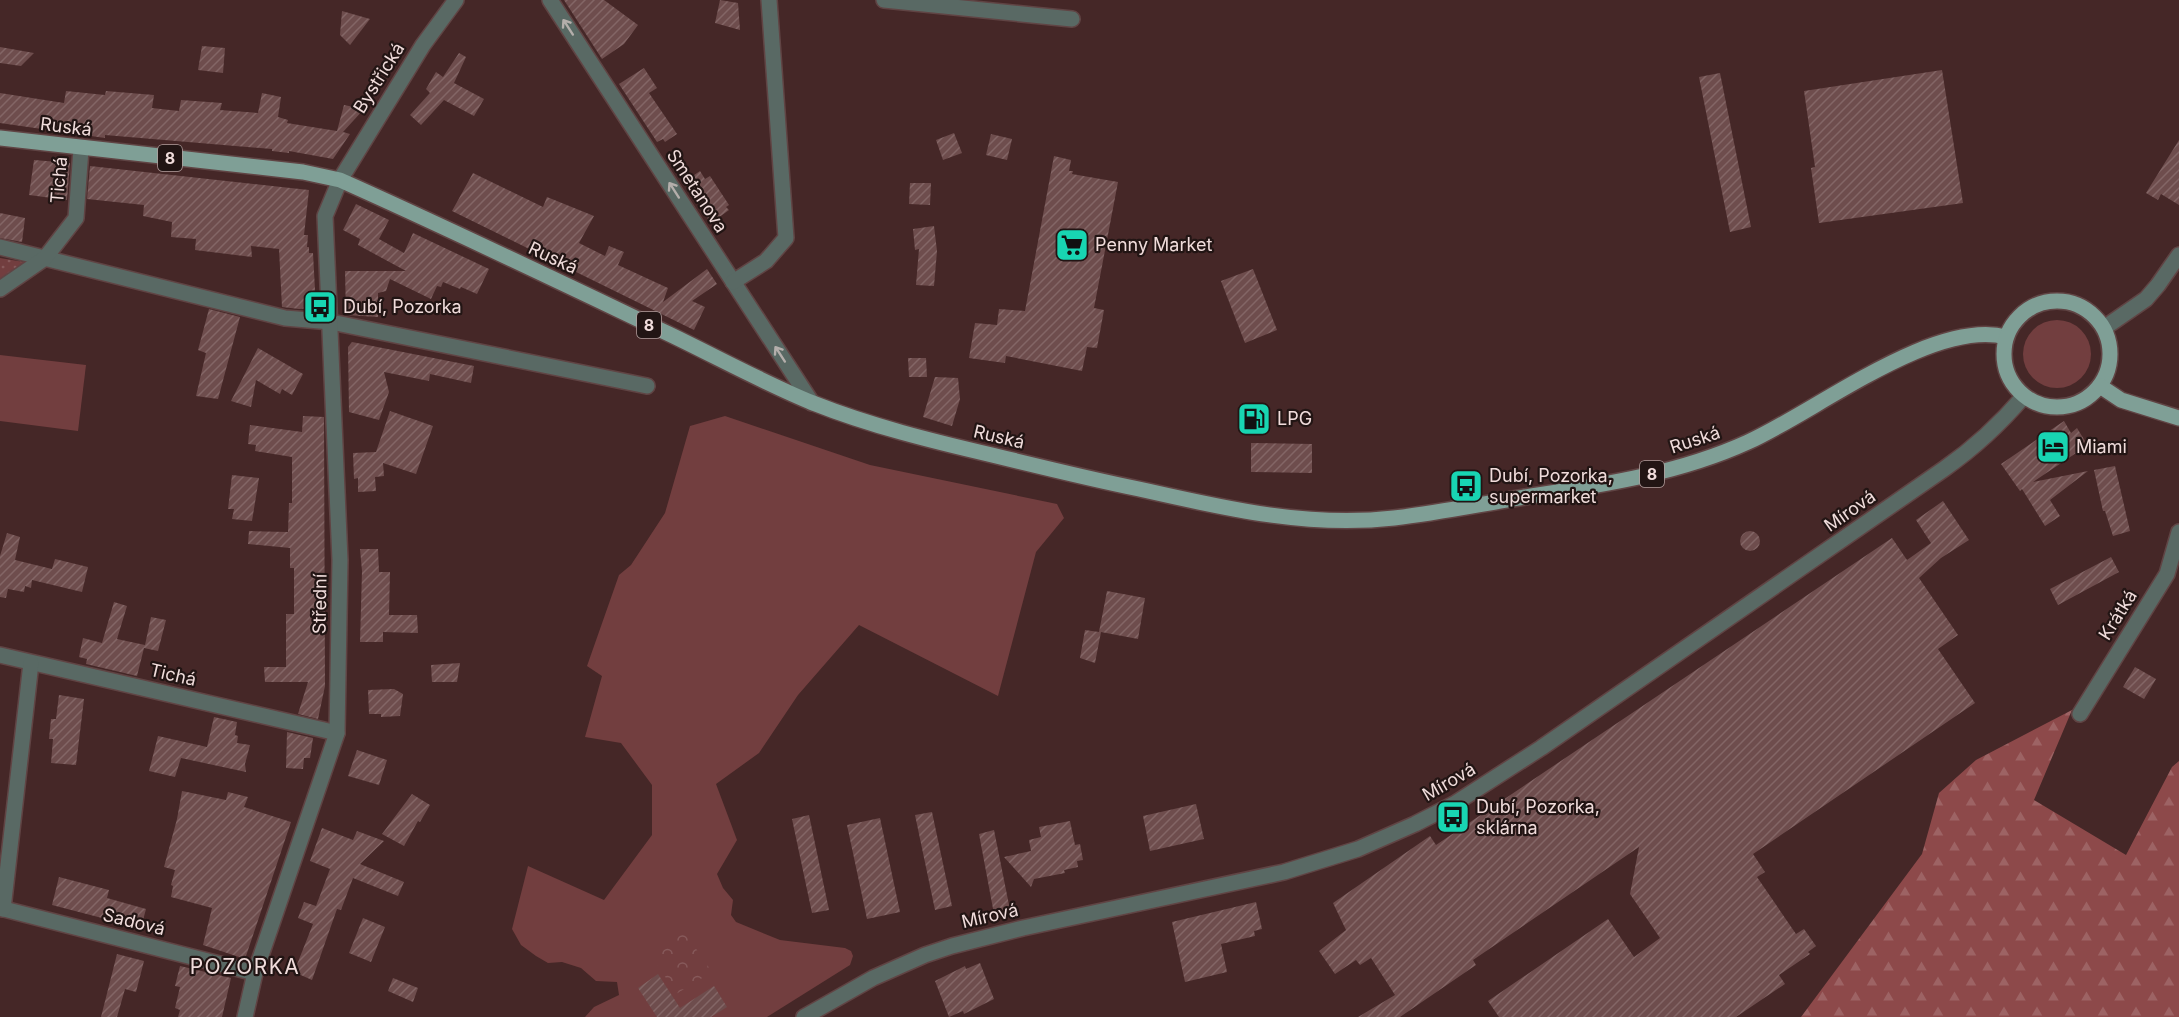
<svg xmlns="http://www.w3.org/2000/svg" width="2179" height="1017" font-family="Inter,sans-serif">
<defs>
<pattern id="forest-firs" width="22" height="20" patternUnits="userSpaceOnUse" patternTransform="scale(1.5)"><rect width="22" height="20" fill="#8d494a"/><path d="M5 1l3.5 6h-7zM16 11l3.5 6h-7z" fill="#9d6364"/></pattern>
<pattern id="park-crowns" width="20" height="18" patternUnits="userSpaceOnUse" patternTransform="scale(1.5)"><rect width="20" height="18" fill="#723e3f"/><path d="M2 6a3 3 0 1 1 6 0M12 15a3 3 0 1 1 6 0" fill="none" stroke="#86595a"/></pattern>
<pattern id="garden-dots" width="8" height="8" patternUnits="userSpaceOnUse" patternTransform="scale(1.5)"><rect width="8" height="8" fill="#723e3f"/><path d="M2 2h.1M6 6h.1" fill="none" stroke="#86595a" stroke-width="1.8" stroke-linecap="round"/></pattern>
<pattern id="building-hatch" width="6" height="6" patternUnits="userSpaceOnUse" patternTransform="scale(1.5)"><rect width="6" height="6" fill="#6e4d4d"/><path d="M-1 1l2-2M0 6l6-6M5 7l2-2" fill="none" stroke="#836666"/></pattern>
</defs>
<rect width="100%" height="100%" fill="#452727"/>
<g fill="#723e3f">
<circle cx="2057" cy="354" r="34"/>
<path d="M0,355L86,365L78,431L0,421Z"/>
<path d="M725,416L870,465L1057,504L1064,518L1036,552L998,696L859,625L798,695L759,753L716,784L737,840L717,874L723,888L733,900L731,915L736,922L780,940L845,948L851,951L853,956L850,965L767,1017H585L594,1007L619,995L617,982L596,981L581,968L562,962L548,963L536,956L521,945L512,929L528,866L604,900L652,835V785L621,743L585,737L602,676L587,666L619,575L631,565L665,513L690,426Z"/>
</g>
<path fill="url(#forest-firs)" d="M2072,710L2034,800L2126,855L2172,767L2179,761V1017H1801L1922,854L1939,793L1976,760Z"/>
<path fill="url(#park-crowns)" d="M681,927L712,972L676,994L647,948Z"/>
<path fill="url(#garden-dots)" d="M0,258L24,262L0,280Z"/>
<g fill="url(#building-hatch)">
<path d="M564,0H604L638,25L624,44L602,59Z"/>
<path d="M720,0L738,3L740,30L715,23Z"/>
<path d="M342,11L370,19L350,45L340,35Z"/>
<path d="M202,46L225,48L223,73L198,70Z"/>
<path d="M0,47L34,53L21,66L0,63Z"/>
<path d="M459,53L466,57L454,83L484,99L474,116L444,100L421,125L410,115L430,93L426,89L436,72L443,77Z"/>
<path d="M644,68L657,88L649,93L677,134L665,142L663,139L657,142L619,84Z"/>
<path d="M1942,70L1963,203L1819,223L1811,168L1815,167L1804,91Z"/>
<path d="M1720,73L1751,227L1730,232L1699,77Z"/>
<path d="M66,91L105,95L106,91L154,95L152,108L179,111L181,100L222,103L220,110L258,113L262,93L281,97L278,117L288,120L287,123L337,131L344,105L364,109L343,132L350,134L333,159L289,151V153L272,151V149L105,135V138L0,123V93L64,103Z"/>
<path d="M954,133L962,153L943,160L936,140Z"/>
<path d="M991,134L1012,139L1007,160L986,155Z"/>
<path d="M2179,140V205L2161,194L2158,200L2146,193Z"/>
<path d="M1054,156L1071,160L1069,171H1073L1072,174L1118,182L1094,308L1104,310L1097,348L1087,347L1082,371L1006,356L1005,363L969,358L975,323L997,325L999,309L1025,311Z"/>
<path d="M34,160L70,163L67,200L29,195Z"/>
<path d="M90,166L309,190L304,235H308L307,247H309V253H313L316,308L299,309L282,307L279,249L251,246L252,257L195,250L196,239L171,237L172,222L143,216L144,205L87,199Z"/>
<path d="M700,171L705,179L710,176L729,205L726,207L729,210L714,221L711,217L708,219L684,182Z"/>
<path d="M473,173L543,207L547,197L594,216L579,243L605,256L609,246L624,252L618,265L668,288L663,302L707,269L717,284L692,301L705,307L694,330L452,211Z"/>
<path d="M910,183H931L930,205L909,204Z"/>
<path d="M356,204L389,220L379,239L404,253L413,233L489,269L477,294L461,287L460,289L443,282L441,287L437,286L431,299L390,279L386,291L378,293V317L346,315L345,271H406L358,245L360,239L343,230Z"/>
<path d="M0,213L25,218L22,242L0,238Z"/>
<path d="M934,226L937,251L934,286L916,285L919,249L915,250L913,229Z"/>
<path d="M1253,269L1277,330L1245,343L1221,281Z"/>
<path d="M209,309L240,317L218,399L196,396L206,353L198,350Z"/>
<path d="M352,342L474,366L471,383L430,374L429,381L384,372L389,392L379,420L349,412L348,347Z"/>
<path d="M258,348L303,374L292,395L282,389L280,394L256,380L251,407L231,401Z"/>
<path d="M908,358H926L927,377H909Z"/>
<path d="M935,377L958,378L960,399L952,426L923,417Z"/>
<path d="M390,411L433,426L416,474L383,463L384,476L375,477L376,491L358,492V478L354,479L353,453L376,452Z"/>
<path d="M303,416L324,417L325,686L318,719L298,714L308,682H265L264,667H286V614H294V568H290V548L248,544L249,531L288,532L289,503H292V457L255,451L256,445L248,444L250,425L302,432Z"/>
<path d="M2064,421L2071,433L2077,428L2085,441L2082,449L2033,482L2088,471L2050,500L2060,516L2045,526L2022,489L2020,491L2001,464Z"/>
<path d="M1251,443L1312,444V473L1251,472Z"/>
<path d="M2115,466L2130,531L2113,536L2105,511H2103L2094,470Z"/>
<path d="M232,475L259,478L252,521L232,519L234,509H228Z"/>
<path d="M1943,501L1969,540L1941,558L1919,578L1958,635L1938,649L1975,703L1753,854L1765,872L1757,877L1796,934L1804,929L1816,946L1808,952L1810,954L1779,975L1785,984L1736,1017H1499L1488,1001L1608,919L1634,957L1660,938L1630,894L1639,847L1473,960L1476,965L1400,1017H1358L1395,995L1371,958L1360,965L1356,960L1335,974L1319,951L1346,930L1333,903L1430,836L1436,845L1892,538L1907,560L1931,543L1916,520Z"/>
<circle cx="1750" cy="541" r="10"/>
<path d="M7,533L20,537L15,560L52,569L55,559L88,567L82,592L32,580L31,588L25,586L24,592L8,589L6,598L0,597V556Z"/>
<path d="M360,549H378L379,572H390L389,615H417L418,633L383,632V642H360L362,571Z"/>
<path d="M2111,557L2119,572L2058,605L2050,589Z"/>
<path d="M1107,591L1145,598L1138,639L1101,632L1095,663L1080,658L1085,630L1099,632Z"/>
<path d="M114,602L127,606L117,639L145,645L151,617L166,620L158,651L144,648L137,676L86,664L87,659L79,657L83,638L102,643Z"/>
<path d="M460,663L457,682H432L431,665Z"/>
<path d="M2135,667L2156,679L2144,699L2123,687Z"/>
<path d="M394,689L403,694L400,716L381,717V714H369L368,690Z"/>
<path d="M59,695L84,699L76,765L51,763L53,739H49L51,719H56Z"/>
<path d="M214,717L237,722L235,735L238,736L237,743L250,745L245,764L246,772L181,758L175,777L149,771L158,736L207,747Z"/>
<path d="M287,732L313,738L310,758H304L303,769L286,768Z"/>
<path d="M357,750L387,760L379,785L348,776Z"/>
<path d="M182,791L226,800L228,792L248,797L244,807L291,822L245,959L203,945L212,908L171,897L173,886L171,885L175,870L164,867L177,819Z"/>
<path d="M412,794L430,805L420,822L418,821L404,846L382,834Z"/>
<path d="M1196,804L1204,839L1150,851L1143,816Z"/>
<path d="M932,812L952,906L935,910L915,815Z"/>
<path d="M809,815L829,910L812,913L792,819Z"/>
<path d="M880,818L900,912L867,919L847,825Z"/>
<path d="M1070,821L1075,845L1080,844L1083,860L1077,861L1078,867L1064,870L1065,873L1034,879L1031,887L1004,857L1031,851L1029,840L1041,837L1039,827Z"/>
<path d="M322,828L353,840L357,831L384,841L360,864L404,882L398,896L353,878L341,910L337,909L312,980L294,972L313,924L298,918L304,902L316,906L330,869L310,861Z"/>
<path d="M994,830L1010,910L994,914L979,834Z"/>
<path d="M59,877L109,890L107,898L146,909L142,924L103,914L102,918L52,905Z"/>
<path d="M1256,902L1262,929L1254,931L1255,936L1221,944L1227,972L1185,982L1172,922Z"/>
<path d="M363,918L385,927L371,962L349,953Z"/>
<path d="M117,954L144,961L136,992L125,989L117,1017H101Z"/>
<path d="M980,963L994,999L964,1014L963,1011L949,1017L935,981L965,966L966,969Z"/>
<path d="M180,966L231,978L222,1017H178L180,1010L175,1008L180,987L175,986Z"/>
<path d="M658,974L680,1008L714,986L727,1007L711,1017H657L638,988Z"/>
<path d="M393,978L418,988L413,1002L388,991Z"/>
</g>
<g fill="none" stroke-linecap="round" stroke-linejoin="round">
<g stroke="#604444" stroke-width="18">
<g id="minor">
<path d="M550,0L812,403"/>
<path d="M884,0L1072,19"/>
<path d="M0,247L285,318L331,322L647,386"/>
<path d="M733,282L766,261L786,238L769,0"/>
<path d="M0,289L45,258L76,218L81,149"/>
<path d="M2104,328L2146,299L2158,285L2179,255"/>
<path d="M0,655L337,733"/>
<path d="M2080,714L2167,574L2179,532"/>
<path d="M0,908L255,973"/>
<path d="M3,909L31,663"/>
<path d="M245,1017L255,973L337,733L340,560L325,216L340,180L423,45L456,0"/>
<path d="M804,1017L873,978L925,955L952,946L1023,928L1284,872L1358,849L1415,824L1454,804L1541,748L1944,469C1974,448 2000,424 2024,396"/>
</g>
</g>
<g stroke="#604444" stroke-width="18">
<g id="major">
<path d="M0,138L303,172L340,180C450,229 560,282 669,334C717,357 764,383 813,403C871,426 932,441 992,455C1041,467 1090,479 1139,489C1223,508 1307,528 1394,518C1438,513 1481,504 1525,497C1601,485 1678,474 1748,442C1815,412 1934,318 2006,337"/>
<circle cx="2057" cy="354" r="53"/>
<path d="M2100,386L2121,400L2179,418"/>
</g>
</g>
<use href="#minor" stroke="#596964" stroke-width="15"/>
<use href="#major" stroke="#7f9f96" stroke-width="15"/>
</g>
<defs><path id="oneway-shaft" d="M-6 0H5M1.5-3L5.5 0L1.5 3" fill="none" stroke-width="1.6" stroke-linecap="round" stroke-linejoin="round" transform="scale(1.5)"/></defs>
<g stroke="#b4aeab">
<use href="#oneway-shaft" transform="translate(568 27) rotate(-123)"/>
<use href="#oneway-shaft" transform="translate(674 190) rotate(-123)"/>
<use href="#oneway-shaft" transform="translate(780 354) rotate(-123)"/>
</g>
<defs>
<g id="supermarket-square" transform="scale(1.725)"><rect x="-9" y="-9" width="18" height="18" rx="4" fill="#18d5b2" stroke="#221514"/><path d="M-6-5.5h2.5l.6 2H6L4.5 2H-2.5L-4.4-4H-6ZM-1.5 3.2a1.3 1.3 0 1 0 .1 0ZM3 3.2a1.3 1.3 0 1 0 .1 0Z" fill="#111"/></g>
<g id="bus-square" transform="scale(1.725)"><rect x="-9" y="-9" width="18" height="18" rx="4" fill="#18d5b2" stroke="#221514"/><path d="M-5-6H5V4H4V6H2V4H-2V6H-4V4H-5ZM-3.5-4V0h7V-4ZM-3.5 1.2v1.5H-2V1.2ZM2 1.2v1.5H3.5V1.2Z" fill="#111"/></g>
<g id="fuel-square" transform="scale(1.725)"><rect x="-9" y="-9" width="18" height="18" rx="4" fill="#18d5b2" stroke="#221514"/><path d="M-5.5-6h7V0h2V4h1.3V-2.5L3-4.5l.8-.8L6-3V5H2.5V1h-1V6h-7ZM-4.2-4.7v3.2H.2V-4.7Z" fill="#111"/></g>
<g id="hotel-square" transform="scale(1.725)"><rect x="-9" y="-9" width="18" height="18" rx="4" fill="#18d5b2" stroke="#221514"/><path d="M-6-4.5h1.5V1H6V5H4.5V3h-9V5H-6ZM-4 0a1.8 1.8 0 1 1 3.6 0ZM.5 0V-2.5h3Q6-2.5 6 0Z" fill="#111"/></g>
</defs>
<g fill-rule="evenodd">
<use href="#supermarket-square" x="1072" y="245"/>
<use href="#bus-square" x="320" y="307"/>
<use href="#fuel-square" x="1254" y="419"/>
<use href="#hotel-square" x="2053" y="447"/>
<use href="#bus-square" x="1466" y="486"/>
<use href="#bus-square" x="1453" y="817"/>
</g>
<g text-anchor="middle" stroke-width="4.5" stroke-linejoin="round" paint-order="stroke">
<g fill="#221514" stroke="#b2a09f" stroke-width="1.5">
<rect x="158" y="145" width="24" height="26" rx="4.5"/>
<rect x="637" y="312" width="24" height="26" rx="4.5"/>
<rect x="1640" y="461" width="24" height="26" rx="4.5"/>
</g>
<g font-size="16" font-weight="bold" fill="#f0dcdb">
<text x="170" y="164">8</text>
<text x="649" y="331">8</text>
<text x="1652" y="480">8</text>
</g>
<g font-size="18" fill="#f0dcdb" stroke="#221514">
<text transform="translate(379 78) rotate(-58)" y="6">Bystřická</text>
<text transform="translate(66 127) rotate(7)" y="6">Ruská</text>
<text transform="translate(59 180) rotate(-85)" y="6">Tichá</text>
<text transform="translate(697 191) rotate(57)" y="6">Smetanova</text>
<text transform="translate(553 258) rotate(25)" y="6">Ruská</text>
<text transform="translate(999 437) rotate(13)" y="6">Ruská</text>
<text transform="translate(1695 440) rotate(-18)" y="6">Ruská</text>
<text transform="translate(1850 511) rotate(-35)" y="6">Mírová</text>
<text transform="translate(320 604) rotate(-89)" y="6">Střední</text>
<text transform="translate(2118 615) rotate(-58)" y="6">Krátká</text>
<text transform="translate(173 675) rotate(13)" y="6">Tichá</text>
<text transform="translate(1449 782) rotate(-30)" y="6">Mírová</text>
<text transform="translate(990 916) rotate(-13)" y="6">Mírová</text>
<text transform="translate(134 922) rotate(14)" y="6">Sadová</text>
</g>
<g font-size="18" fill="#f0dcdb" stroke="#221514" text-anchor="start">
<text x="1095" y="251">Penny Market</text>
<text x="343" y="313">Dubí, Pozorka</text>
<text x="1277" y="425">LPG</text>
<text x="2076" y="453">Miami</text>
<text x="1489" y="482">Dubí, Pozorka,<tspan x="1489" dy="21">supermarket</tspan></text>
<text x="1476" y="813">Dubí, Pozorka,<tspan x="1476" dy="21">sklárna</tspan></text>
</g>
<g font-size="21" letter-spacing="1.5" fill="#f0dcdb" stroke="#221514">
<text x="245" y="974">POZORKA</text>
</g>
</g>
</svg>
